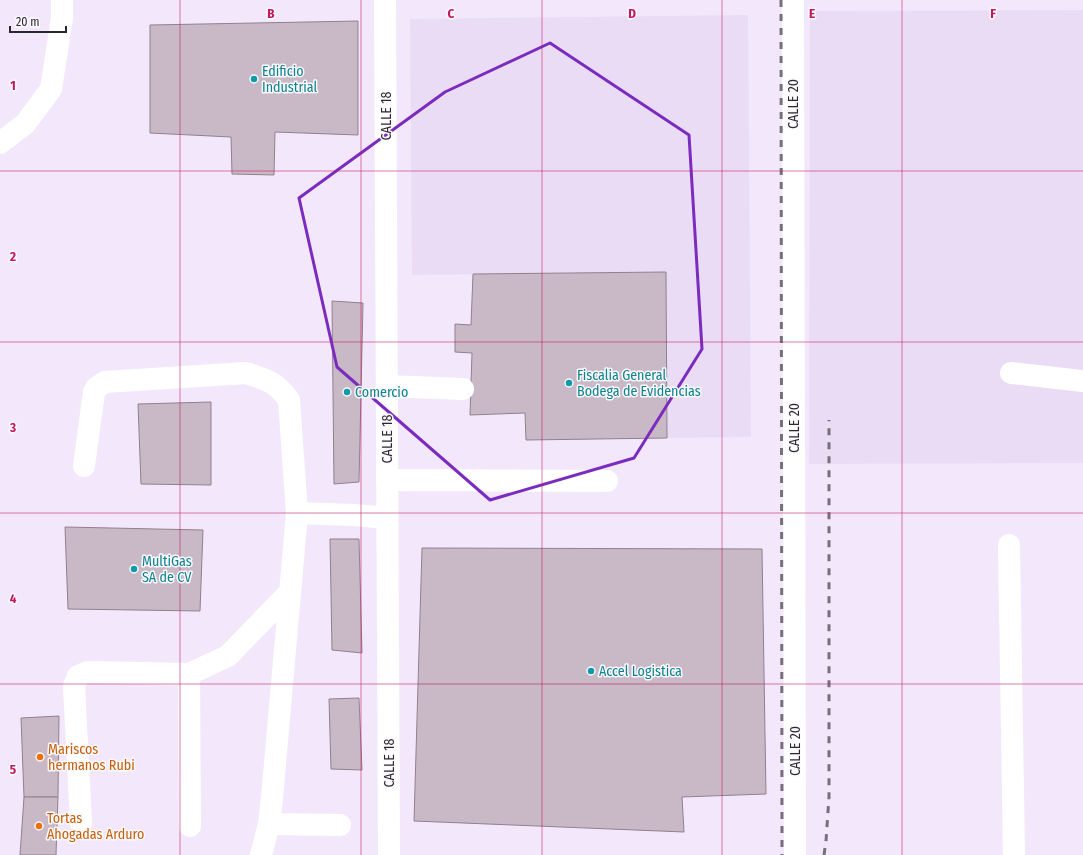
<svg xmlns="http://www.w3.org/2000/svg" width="1083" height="855" font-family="'Fira Sans Condensed',sans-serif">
<rect width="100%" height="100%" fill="#f3e8fb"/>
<g fill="#eadcf5">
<path d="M1083,10V463L809,464L810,11Z"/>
<path d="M748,15L751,437L667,438L666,272L412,275L410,19Z"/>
</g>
<g fill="#c9b8c6" stroke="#91808e">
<path d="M358,21V135L275,132L274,175L232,174L231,137L150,133V25Z"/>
<path d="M666,272L667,438L526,440L525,413L470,415L472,353L455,352V324L471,325L473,274Z"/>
<path d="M332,301L363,303L359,482L334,484Z"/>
<path d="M211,402V485L141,484L138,404Z"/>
<path d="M65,527L203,530L200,611L68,609Z"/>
<path d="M330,539H359L362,653L332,650Z"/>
<path d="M422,548L762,549L766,794L682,797L684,832L414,821Z"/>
<path d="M359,698L362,770L331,769L329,699Z"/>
<path d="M59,716L58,797H24L21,718Z"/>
<path d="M24,797H58L56,855H20Z"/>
</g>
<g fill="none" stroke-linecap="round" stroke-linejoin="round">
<g stroke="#fff" stroke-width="22">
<path d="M385,0L389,855"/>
<path d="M793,0L795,855"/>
<path d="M0,143L25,124L51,89L62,18V0"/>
<path d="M1011,373L1083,381"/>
<path d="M387,386L463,389"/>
<path d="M84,466L94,392L96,388L105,382L246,373C267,380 275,381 289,400L297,513L272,798L269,824L261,855"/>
<path d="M387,480L607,481"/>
<path d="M297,513L354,515L387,518"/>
<path d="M1009,545L1014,855"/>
<path d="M189,674L190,826"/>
<path d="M81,823L74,686L78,676L88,672L189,674L228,656L290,592"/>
<path d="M269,824L340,825"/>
</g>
<g stroke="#76707b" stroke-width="3" stroke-dasharray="7 7" stroke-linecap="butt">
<path d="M781,0L782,855"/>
<path d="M824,855L826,841L829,797V420"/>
</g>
</g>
<path fill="none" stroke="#7b2cbf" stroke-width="3" stroke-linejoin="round" d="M550,43L689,135L702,349L634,458L490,500L337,367L299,198L445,92Z"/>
<path fill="none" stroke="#c2185b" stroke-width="1" stroke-opacity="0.55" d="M180,0V855M361,0V855M542,0V855M722,0V855M902,0V855M0,171H1083M0,342H1083M0,513H1083M0,684H1083"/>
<g fill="#0f9aa8" stroke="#fbf9fd" stroke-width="1.5">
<circle cx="254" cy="79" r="4"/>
<circle cx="569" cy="383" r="4"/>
<circle cx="347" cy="392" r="4"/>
<circle cx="134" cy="569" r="4"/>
<circle cx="591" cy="671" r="4"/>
</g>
<g fill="#e8710a" stroke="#fbf9fd" stroke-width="1.5">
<circle cx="40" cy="757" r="4"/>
<circle cx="39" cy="826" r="4"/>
</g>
<g text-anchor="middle" stroke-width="3" stroke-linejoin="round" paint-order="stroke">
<g font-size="14" fill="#0d838f" stroke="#fbf9fd" text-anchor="start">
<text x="262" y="76">Edificio<tspan x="262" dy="16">Industrial</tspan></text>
<text x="577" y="380">Fiscalia General<tspan x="577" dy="16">Bodega de Evidencias</tspan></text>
<text x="355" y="397">Comercio</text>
<text x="142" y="566">MultiGas<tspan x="142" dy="16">SA de CV</tspan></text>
<text x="599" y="676">Accel Logistica</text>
</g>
<g font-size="14" fill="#2b272e" stroke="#fbf9fd">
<text transform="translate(793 104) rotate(-90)" y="5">CALLE 20</text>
<text transform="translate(386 116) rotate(-90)" y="5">CALLE 18</text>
<text transform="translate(794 428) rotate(-90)" y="5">CALLE 20</text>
<text transform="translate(387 439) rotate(-90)" y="5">CALLE 18</text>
<text transform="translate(795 751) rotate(-90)" y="5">CALLE 20</text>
<text transform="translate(389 763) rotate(-90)" y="5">CALLE 18</text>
</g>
<g font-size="14" fill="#c56008" stroke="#fbf9fd" text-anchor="start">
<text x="48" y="754">Mariscos<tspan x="48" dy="16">hermanos Rubi</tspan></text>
<text x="47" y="823">Tortas<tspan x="47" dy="16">Ahogadas Arduro</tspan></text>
</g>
</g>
<g font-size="13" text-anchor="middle" font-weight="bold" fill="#c2185b" stroke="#fbf9fd" stroke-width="3" stroke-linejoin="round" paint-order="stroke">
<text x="271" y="18">B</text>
<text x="451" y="18">C</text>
<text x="632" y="18">D</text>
<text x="812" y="18">E</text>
<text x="993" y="18">F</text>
<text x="13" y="90">1</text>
<text x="13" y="261">2</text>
<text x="13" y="432">3</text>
<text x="13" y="603">4</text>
<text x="13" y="774">5</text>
</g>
<path d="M10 26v6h56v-6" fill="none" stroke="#2b272e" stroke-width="2"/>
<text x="16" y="26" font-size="12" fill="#2b272e" stroke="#fbf9fd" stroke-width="3" paint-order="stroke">20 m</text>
</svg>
